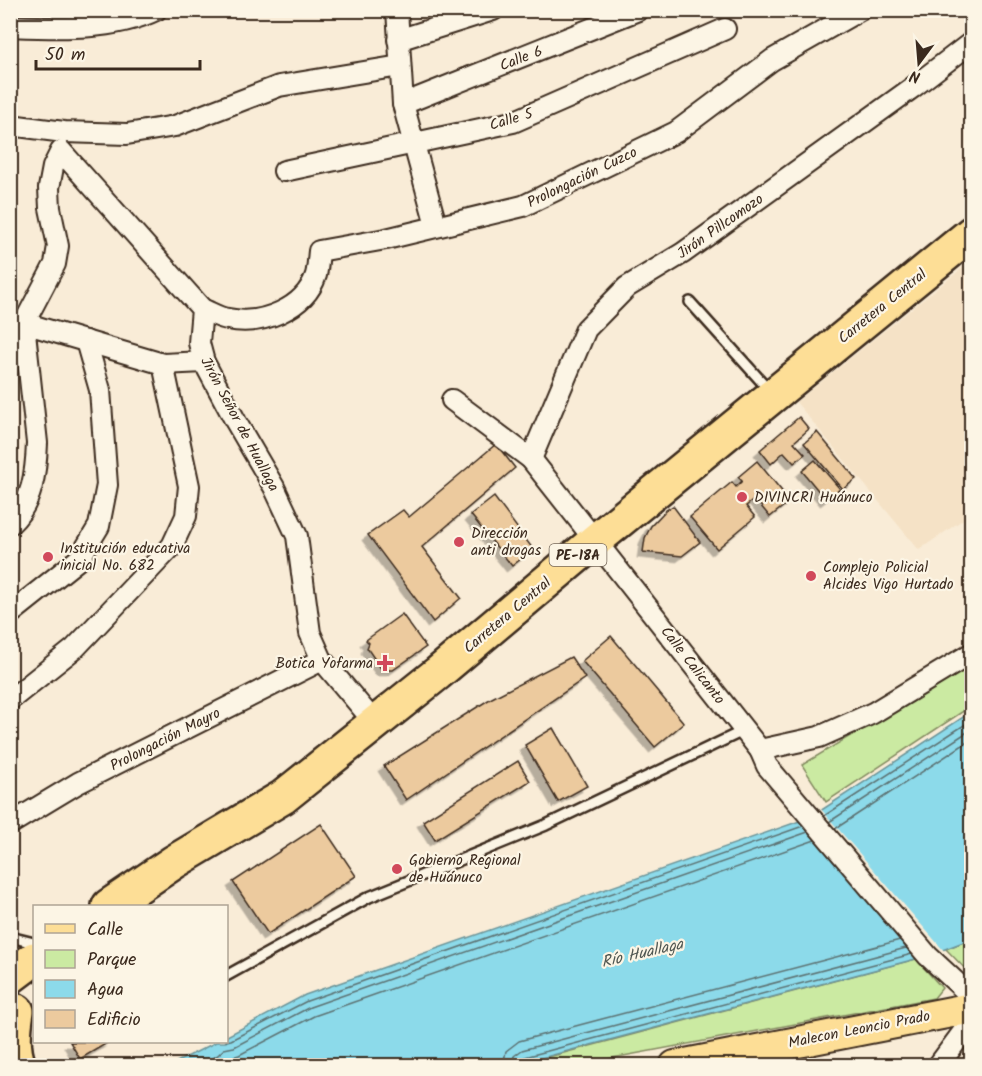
<svg xmlns="http://www.w3.org/2000/svg" width="982" height="1076" font-family="Kalam,sans-serif">
<defs>
<filter id="shadow"><feDropShadow dx="-5.5" dy="5.5" stdDeviation="0" flood-color="#0004"/></filter>
</defs>
<rect width="100%" height="100%" fill="#f9ecd7"/>
<filter id="ink" filterUnits="userSpaceOnUse"><feTurbulence type="fractalNoise" baseFrequency=".0167" numOctaves="2"/><feDisplacementMap in="SourceGraphic" scale="12" xChannelSelector="R" yChannelSelector="G"/><feConvolveMatrix kernelMatrix="1 2 1 2 8 2 1 2 1" color-interpolation-filters="sRGB"/></filter>
<g filter="url(#ink)">
<path fill="#f5e2c6" d="M971,261V514L919,550L796,402Z"/>
<g fill="#cbeaa2" stroke="#838a60" stroke-width="1.5">
<path d="M971,663V706L826,802L802,765Z"/>
<path d="M971,939V975L946,949Z"/>
<path d="M916,959L942,988L934,998L575,1065L515,1066Z"/>
</g>
<path fill="#8cdaea" stroke="#6c9498" stroke-width="1.5" d="M971,712V939L927,956L515,1065L169,1066L216,1042H226L227,1036L305,995L811,817Z"/>
<path fill="#f9ecd7" d="M820,808L945,952L930,958L810,814Z"/>
<g fill="none" stroke-linecap="round" stroke-linejoin="round">
<g stroke="#5b7070" stroke-width="1.5">
<path d="M824,816L972,720"/>
<path d="M829,822L972,729"/>
<path d="M835,829L972,739"/>
<path d="M226,1041L231,1040L307,1001L803,826"/>
<path d="M199,1066L218,1055L224,1049L234,1047L310,1007L808,832"/>
<path d="M218,1066L229,1058L239,1055L314,1016L815,840"/>
<path d="M503,1066L506,1051L519,1041L900,940"/>
<path d="M512,1066L514,1056L522,1050L906,948"/>
<path d="M519,1066L520,1060L525,1057L912,954"/>
</g>
</g>
<g fill="#ecca9e" stroke="#3b2a1e" stroke-width="1.5" filter="url(#shadow)">
<path d="M799,417L809,429L794,442L805,454L794,463L784,452L771,464L760,450Z"/>
<path d="M817,432L856,479L843,489L804,443Z"/>
<path d="M496,444L515,468L422,547L461,598L433,622L368,535L403,510L409,517Z"/>
<path d="M815,460L840,489L826,500L802,471Z"/>
<path d="M757,461L790,501L770,517L755,499L746,506L755,517L717,549L690,517L732,482L736,487L742,481L738,477Z"/>
<path d="M494,497L533,549L512,566L471,515Z"/>
<path d="M673,506L700,542L682,556L643,552L645,538L651,526L666,510Z"/>
<path d="M402,614L426,647L393,670H382L367,648L369,643L366,640Z"/>
<path d="M611,636L684,723L655,747L582,661Z"/>
<path d="M571,657L585,678L406,800L384,766L490,699Z"/>
<path d="M553,728L587,786L558,802L525,745Z"/>
<path d="M518,761L530,781L435,840L423,821Z"/>
<path d="M321,824L356,876L268,934L233,882Z"/>
<path d="M70,1042H109L80,1059Z"/>
</g>
<g fill="none" stroke-linecap="round" stroke-linejoin="round">
<g stroke="#3b2a1e" stroke-width="14">
<g id="lane">
<path d="M690,302L770,391"/>
<path d="M10,937L34,943"/>
<path d="M226,976L369,897L546,825L743,731"/>
</g>
</g>
<g stroke="#3b2a1e" stroke-width="24">
<g id="street">
<path d="M397,10L403,104L436,225"/>
<path d="M10,26C57,28 113,31 156,10"/>
<path d="M398,40L493,10"/>
<path d="M403,104L638,10"/>
<path d="M10,125L64,132L127,134L175,126L279,86L400,66"/>
<path d="M284,171L513,122L725,29"/>
<path d="M202,309C210,312 219,318 228,319C261,326 305,309 316,275C318,267 318,259 319,251L386,239L523,206L676,132L772,60L860,10"/>
<path d="M13,323H24L163,364L204,362"/>
<path d="M452,400L531,459L760,750L767,766L928,956L972,997"/>
<path d="M531,459L586,329L627,287L683,253L912,88L972,42"/>
<path d="M10,524C33,503 36,471 37,443L24,323L55,264L58,246L50,208L49,188L53,167L61,151L202,309L199,343L204,362L236,422L274,487L297,536L310,633L322,660L375,723"/>
<path d="M10,614L79,559L99,526L107,485L100,390L86,341"/>
<path d="M10,700L75,648L172,546L186,516L189,486L163,364"/>
<path d="M760,750L819,737L873,713L972,653"/>
<path d="M10,824L78,783L322,660"/>
<path d="M938,1066L972,1020"/>
</g>
</g>
<g stroke="#3b2a1e" stroke-width="34">
<path id="primary" d="M675,1066L972,1008"/>
</g>
<g stroke="#3b2a1e" stroke-width="38">
<g id="highway">
<path d="M109,906L174,862L283,797L438,673L596,540L972,233"/>
<path d="M10,977L34,959"/>
<path d="M17,1011C14,1029 12,1048 19,1066"/>
</g>
</g>
<use href="#lane" stroke="#fcf5e5" stroke-width="9"/>
<use href="#street" stroke="#fcf5e5" stroke-width="20"/>
<use href="#primary" stroke="#fdde96" stroke-width="30"/>
<use href="#highway" stroke="#fdde96" stroke-width="33"/>
</g>
</g>
<g fill="#d1495b" stroke="#fcf5e5" stroke-width="2">
<circle cx="742" cy="497" r="6"/>
<circle cx="459" cy="542" r="6"/>
<circle cx="48" cy="557" r="6"/>
<circle cx="811" cy="576" r="6"/>
<path d="M382 654h6v6h6v6h-6v6h-6v-6h-6v-6h6z"/>
<circle cx="397" cy="869" r="6"/>
</g>
<g text-anchor="middle" stroke-width="4.5" stroke-linejoin="round" paint-order="stroke">
<rect fill="#fcf5e5" stroke="#75675a" stroke-width="1.5" x="549.5" y="544" width="57" height="22" rx="4.5"/>
<g font-size="14" font-weight="bold" fill="#3b2a1e">
<text x="578" y="560">PE-18A</text>
</g>
<g font-size="15" fill="#3b2a1e" stroke="#fcf5e5">
<text transform="translate(521 58) rotate(-21)" y="5">Calle 6</text>
<text transform="translate(511 119) rotate(-17)" y="5">Calle 5</text>
<text transform="translate(582 177) rotate(-26)" y="5">Prolongación Cuzco</text>
<text transform="translate(720 226) rotate(-35)" y="5">Jirón Pillcomozo</text>
<text transform="translate(882 306) rotate(-39)" y="5">Carretera Central</text>
<text transform="translate(240 424) rotate(62)" y="5">Jirón Señor de Huallaga</text>
<text transform="translate(507 615) rotate(-40)" y="5">Carretera Central</text>
<text transform="translate(693 665) rotate(52)" y="5">Calle Calicanto</text>
<text transform="translate(165 739) rotate(-27)" y="5">Prolongación Mayro</text>
<text transform="translate(859 1029) rotate(-11)" y="5">Malecon Leoncio Prado</text>
</g>
<g font-size="15" fill="#3b2a1e" stroke="#fcf5e5" text-anchor="start">
<text x="754" y="502">DIVINCRI Huánuco</text>
<text x="471" y="538">Dirección<tspan x="471" dy="17">anti drogas</tspan></text>
<text x="60" y="553">Institución educativa<tspan x="60" dy="17">inicial No. 682</tspan></text>
<text x="823" y="572">Complejo Policial<tspan x="823" dy="17">Alcides Vigo Hurtado</tspan></text>
<text x="373" y="668" text-anchor="end">Botica Yofarma</text>
<text x="409" y="865">Gobierno Regional<tspan x="409" dy="17">de Huánuco</tspan></text>
</g>
<g font-size="16" font-style="italic" fill="#4f5651" stroke="#fcf5e5">
<text transform="translate(642 952) rotate(-13)" y="6">Río Huallaga</text>
</g>
</g>
<rect width="982" height="1076" fill="none" stroke="#fcf5e5" stroke-width="36"/>
<rect x="18" y="18" width="946" height="1040" fill="none" stroke="#3b2a1e" stroke-width="2" filter="url(#ink)"/>
<rect x="33" y="905" width="195" height="138" fill="#fcf5e5" stroke="#afa495" stroke-width="1.5"/>
<rect x="45" y="924" width="30" height="9" fill="#fdde96" stroke="#afa495" stroke-width="1.5"/>
<text x="87" y="935" font-size="18" fill="#3b2a1e">Calle</text>
<rect x="45" y="950" width="30" height="18" fill="#cbeaa2" stroke="#afa495" stroke-width="1.5"/>
<text x="87" y="965" font-size="18" fill="#3b2a1e">Parque</text>
<rect x="45" y="980" width="30" height="18" fill="#8cdaea" stroke="#afa495" stroke-width="1.5"/>
<text x="87" y="995" font-size="18" fill="#3b2a1e">Agua</text>
<rect x="45" y="1010" width="30" height="18" fill="#ecca9e" stroke="#afa495" stroke-width="1.5"/>
<text x="87" y="1025" font-size="18" fill="#3b2a1e">Edificio</text>
<g transform="translate(919 63) rotate(196)" stroke="#fcf5e5" stroke-width="4.5" paint-order="stroke">
<path d="M0-4.5L10 22L0 15L-10 22Z" fill="#3b2a1e"/>
<text y="-9" font-size="16" font-weight="bold" text-anchor="middle" fill="#3b2a1e">N</text>
</g>
<path d="M36 60v9h164v-9" fill="none" stroke="#3b2a1e" stroke-width="3"/>
<text x="45" y="60" font-size="18" fill="#3b2a1e" stroke="#fcf5e5" stroke-width="4.5" paint-order="stroke">50 m</text>
</svg>
